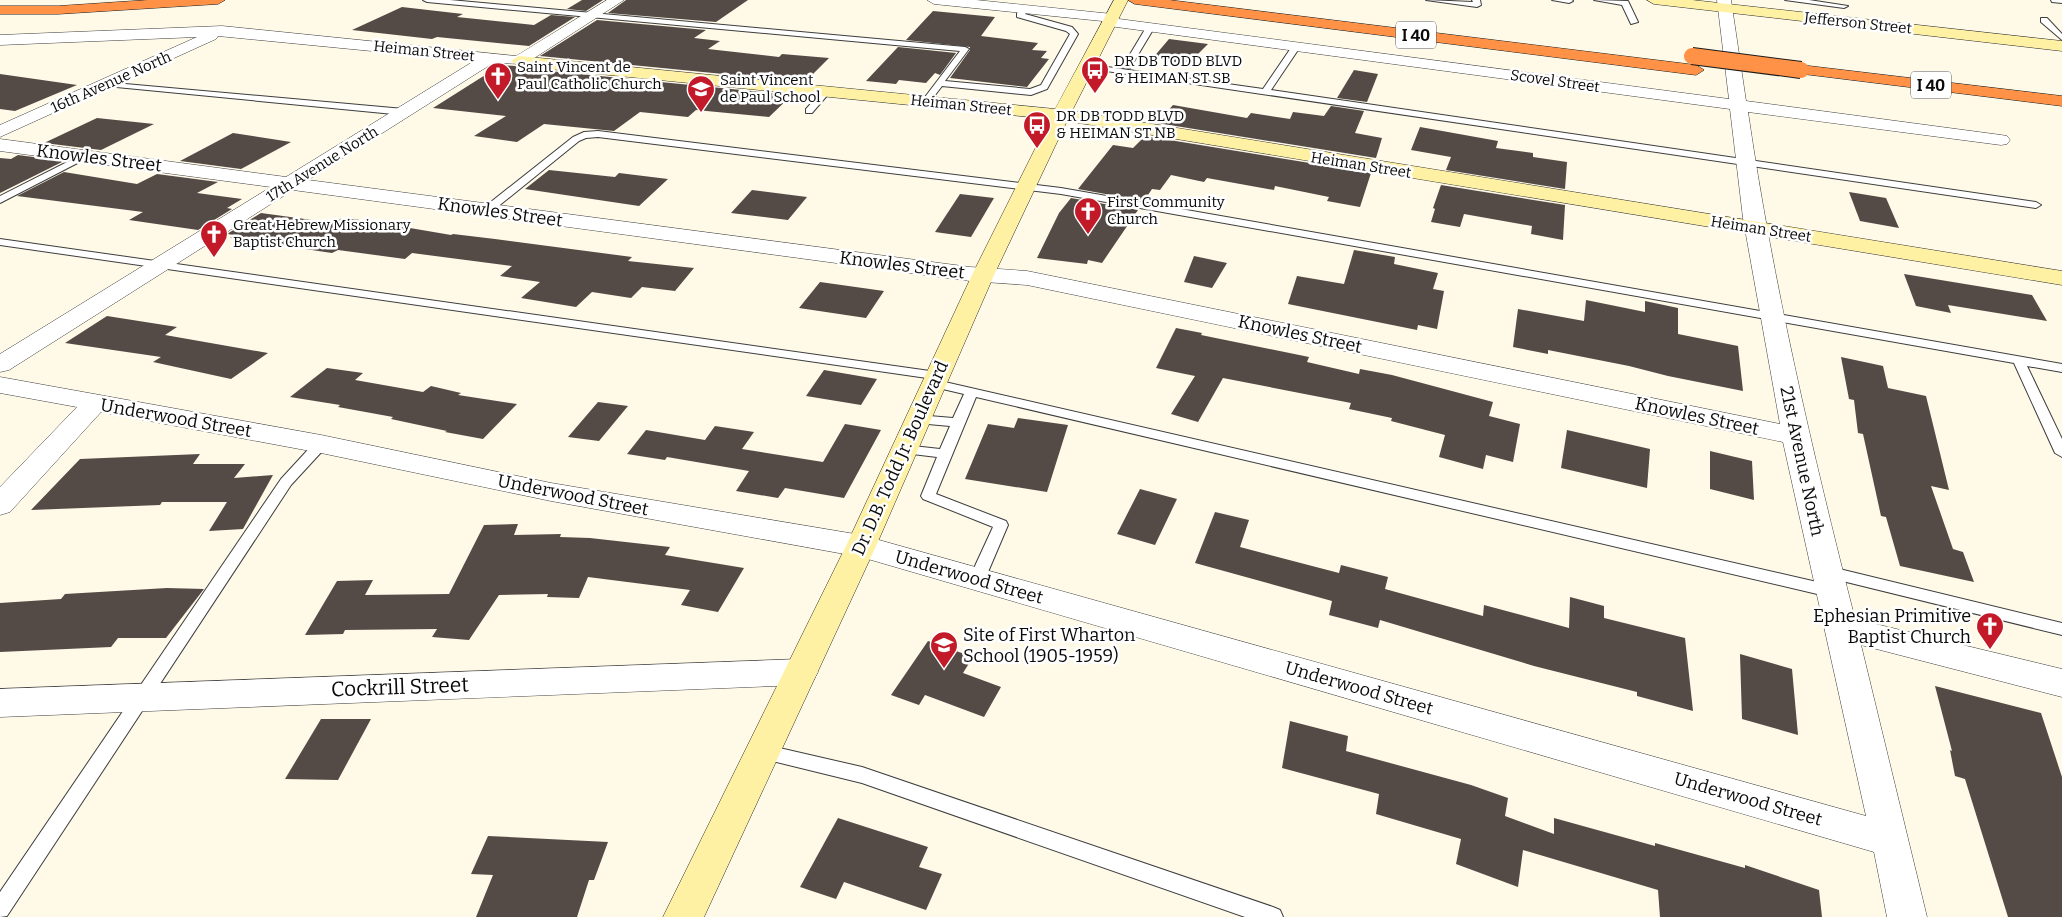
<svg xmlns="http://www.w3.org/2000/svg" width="2062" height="917" font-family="Bitter,serif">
<rect width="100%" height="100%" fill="#fff9e8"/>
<g fill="#544b46">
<path d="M582,0H603L586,11L567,9Z"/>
<path d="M626,0H748L716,22L608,13Z"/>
<path d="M402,7L463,14L457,17L534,25L551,15L575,17L529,46L437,37L432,39L352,30Z"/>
<path d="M933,11L995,17L981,36L1038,43L1032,50L1047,51L1041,58L1049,59L1027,87L950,78L970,50V47L906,40Z"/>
<path d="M597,20L706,30L694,38L720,41L708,49L779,57L782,54L829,58L805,82L540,56Z"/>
<path d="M1169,39L1208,44L1188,64L1152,59Z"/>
<path d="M898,47L956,53L940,75L935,73L926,83L899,80L896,84L866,81Z"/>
<path d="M501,65L515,66L519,68L792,95L769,117L696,110L688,117L640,112L614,131L544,124L517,142L474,136L506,116L433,108Z"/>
<path d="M1354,70L1378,74L1367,102L1337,98Z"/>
<path d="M0,74L77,85L15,111L0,109Z"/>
<path d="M1173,105L1247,118L1251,113L1290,119L1293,112L1324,116L1331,106L1364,111L1355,133L1382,138L1376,158L1157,123Z"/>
<path d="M97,118L154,124L101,150L44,143Z"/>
<path d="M1420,127L1498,141L1496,148L1533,153V157L1567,162L1565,189L1446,170L1451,157L1411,150Z"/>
<path d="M233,133L291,142L241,169L180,161Z"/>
<path d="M1145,136L1371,173L1360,207L1327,201L1329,197L1275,186L1274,190L1207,178L1204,182L1171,175L1160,190L1152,189L1144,201L1078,189L1113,145L1133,148Z"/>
<path d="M18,155L64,161L0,193V158L11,159Z"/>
<path d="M549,170L615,177L619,173L668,179L639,206L525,189Z"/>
<path d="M64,172L137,184L157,174L218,182L197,193L242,199L227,208L232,209L198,230L129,220L143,212L17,196Z"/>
<path d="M1441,185L1565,205L1563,240L1531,234L1532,226L1464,214L1460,227L1431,222L1435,209L1433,208Z"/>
<path d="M752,190L807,197L788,220L731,213Z"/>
<path d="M1849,192L1886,198L1899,228L1860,221Z"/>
<path d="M960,194L994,198L971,237L935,232Z"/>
<path d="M1071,198L1138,210L1102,263L1088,260L1087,264L1037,258L1059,213Z"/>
<path d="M261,213L334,223L342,218L369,221L451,235L453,234L495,239L632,257L628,261L694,268L675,291L642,287L631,298L592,292L576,307L521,298L540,282L500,276L512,266L412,253L405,259L338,250L332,253L230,238L235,235L227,234Z"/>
<path d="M1354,250L1395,257L1394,264L1438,273L1433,289L1444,291L1437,329L1418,325L1417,330L1288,304L1297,276L1344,284Z"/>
<path d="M1194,256L1227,263L1212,288L1184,282Z"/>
<path d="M1904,274L2032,295L2047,321L1948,305L1951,313L1916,306Z"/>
<path d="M820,282L884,291L866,318L799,308Z"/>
<path d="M1586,300L1645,312V301L1678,308V334L1738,346L1743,391L1668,376L1629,366L1548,350V354L1513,347L1518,309L1584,321Z"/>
<path d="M107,316L177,327L165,335L268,353L231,379L153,362L161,357L65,343Z"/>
<path d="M1176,328L1202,333L1201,335L1309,357L1307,362L1359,374L1360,369L1392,375L1493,402L1489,416L1520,424L1513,462L1486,455L1483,469L1439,457L1445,435L1391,421L1392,418L1349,409L1351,403L1223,378L1198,422L1171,414L1195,376L1156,368Z"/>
<path d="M1841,357L1883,366L1888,388L1926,396L1949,490L1931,486L1953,549L1963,552L1974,582L1900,566L1886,517L1881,516L1863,434L1858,433L1854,400L1849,399Z"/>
<path d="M327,368L363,373L355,380L423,392L431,386L461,393L458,395L517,404L483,439L445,432L447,431L391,419L393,417L338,407L340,405L290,397Z"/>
<path d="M824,370L877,379L861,405L806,396Z"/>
<path d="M598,402L628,406L599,441L568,437Z"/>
<path d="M1018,418L1068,425L1047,492L965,479L988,424L1014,428Z"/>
<path d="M845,424L881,430L844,498L785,488L778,498L736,491L749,471L667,457L665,460L627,454L646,430L705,440L715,426L754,432L742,449L823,462Z"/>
<path d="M1567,430L1650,449L1647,488L1561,468Z"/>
<path d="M1710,451L1752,461L1754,500L1710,489Z"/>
<path d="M200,454L193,464H245L234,478L273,475L243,529L209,531L227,502H162L160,505L31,510L80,459Z"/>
<path d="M1140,489L1177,499L1155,545L1117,534Z"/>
<path d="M1215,512L1249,520L1240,547L1339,573L1341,565L1388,577L1385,589L1483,616L1484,605L1569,628L1570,597L1604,606V618L1685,638L1693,711L1637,696V692L1534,666L1380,620L1378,628L1329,615L1332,601L1195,563Z"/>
<path d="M518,524L514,535L561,534L560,537L590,538L670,547L665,555L744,568L718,612L681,605L690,590L588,577L579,598L547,597L548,594L499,595L469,640L432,637L437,629L345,630L343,634L305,635L337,581L373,580L365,595L449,594L484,525Z"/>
<path d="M167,588L204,589L166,638H118L111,647L0,652V603L61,599L65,594Z"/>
<path d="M928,641L973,657L963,673L1001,687L984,717L925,695L919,705L891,695Z"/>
<path d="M1740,654L1792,669L1798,735L1742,719Z"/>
<path d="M1935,686L2041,713L2062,777V917H2008L1965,779L1955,776L1950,750L1952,751Z"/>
<path d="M321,719H371L338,780L285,779Z"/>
<path d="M1290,721L1348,736L1346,751L1471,785L1508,798L1505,816L1554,834V818L1655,846V843L1745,868V865L1819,890L1822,917H1660L1658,890L1523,850L1518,887L1456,864L1461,839L1376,814L1379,794L1282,768Z"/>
<path d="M838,818L928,847L919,867L942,874L926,910L844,882L836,899L800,887Z"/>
<path d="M488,836L608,842L594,880H589L577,917H476L493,875L471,874Z"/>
</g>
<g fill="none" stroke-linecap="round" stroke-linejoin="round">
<g stroke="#3d3d3d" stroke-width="2">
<g id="lane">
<path d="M423,0H450L965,47L969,49L945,81L1030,89L1041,85L1070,34L1066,31L1017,17V13L1023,6H1029L1025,14L1072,27L1078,34L1047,89L1031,95L942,86L929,103L926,104L922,101L960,51L427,2Z"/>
<path d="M1426,0L1473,2L1472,0H1480L1481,5L1477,7Z"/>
<path d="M1552,0H1572L1573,1L1569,3Z"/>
<path d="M1594,0L1628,1L1638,22L1631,24L1622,5Z"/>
<path d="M1785,0H1809L1848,6L1844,8Z"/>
<path d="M2051,0H2062V3L2052,2Z"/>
<path d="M2041,18H2047L2062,34V40L2041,22Z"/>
<path d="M1147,26L1154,28L1130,68H1124L1123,66Z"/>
<path d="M1293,45L1300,47L1271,90L2036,202L2041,205L2036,208L1086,68L1082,66L1086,64L1263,89Z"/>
<path d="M103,82L404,109L408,112L404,115L106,86L102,84Z"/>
<path d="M824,89L831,91L812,113H806V109Z"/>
<path d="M598,131L1061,188L2062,364V372L2027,366L2062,439V457L2055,453L2014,363L1061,194L598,137L586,138L579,141L490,213H482V209L573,137L584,132Z"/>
<path d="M83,154L91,156L0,203V196Z"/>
<path d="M0,239L937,372L943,376L936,380L1830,585L1836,587L1838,591L1836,595L1830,597L976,397L936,494L1006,521L1008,525L985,579L982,583H972L969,579L993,527L923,499L921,496L937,457L904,453L897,449L904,445L940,449L950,426L917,423L910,419L917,415L953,418L964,394L930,386L928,383L934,379L0,245Z"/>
<path d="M321,440L328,444L326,447L291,485L7,916L0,917V892L281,479L316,441Z"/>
<path d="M1827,566L2062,623V635L1822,576L1819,572L1822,568Z"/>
<path d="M762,744L862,767L1273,907L1280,910L1283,917H1245L862,783L756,757L753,752L756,747Z"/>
</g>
</g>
<g stroke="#3d3d3d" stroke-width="1">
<g id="street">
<path d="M607,0H624L525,64L493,63L308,180L970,267L1027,271L1780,424L1743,218L1730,109L1109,26L1104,25L1102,21L934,4L927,0H976L1112,14L1117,15L1119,19L1729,99L1717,0H1731L1746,101L2001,135L2007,136L2010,140L2007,144L2001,145L1748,112C1773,283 1812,451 1855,619L2062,669V697L1861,645L1927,917H1887L1874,852L861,557L551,501L321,453L101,412L10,512L0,515V487L77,407L0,393V377L321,435L551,483L861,535L1866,816L1783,442L1027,285L970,281L293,190L9,370L0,372V354L271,187L0,151V139L286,177L474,61L218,36L216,39L0,137V125L197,37L0,45V35L222,26L516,56Z"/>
<path d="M801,659L813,663L818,672L813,681L801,685L0,717V689Z"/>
</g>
</g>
<g stroke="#2c2c2c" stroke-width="1">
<g id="secondary">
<path d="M1114,0H1128L1072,111L2062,271V285L1067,121L994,275L876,546L704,917H663L846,546L972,275L1050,119L519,66L511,61L519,56L1055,109Z"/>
<path d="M1647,0H1692L2062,41V51L1654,4Z"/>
</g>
</g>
<g stroke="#1b1b1b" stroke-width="1">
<g id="highway">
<path d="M149,0H225L218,4L58,14H0V6H58Z"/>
<path d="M1128,0H1169L1696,65L1704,70L1696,75L1135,4Z"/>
<path d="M1801,65L2062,96V106L1795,73L1793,70L1795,67Z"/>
</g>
</g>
<use href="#lane" fill="#fff" fill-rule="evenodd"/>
<use href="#street" fill="#fff" fill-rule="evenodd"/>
<use href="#secondary" fill="#fff1a3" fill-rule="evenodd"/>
<use href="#highway" fill="#ff9246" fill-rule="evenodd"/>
<g stroke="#1b1b1b" stroke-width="18" stroke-linecap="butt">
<path id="highway-bridge" d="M1692,56L1801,70"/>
</g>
<use href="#highway-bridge" stroke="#ff9246" stroke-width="16"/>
</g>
<defs>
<g id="bus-pin" transform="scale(1.4375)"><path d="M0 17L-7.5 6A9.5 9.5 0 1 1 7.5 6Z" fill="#c31a2a" stroke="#fff"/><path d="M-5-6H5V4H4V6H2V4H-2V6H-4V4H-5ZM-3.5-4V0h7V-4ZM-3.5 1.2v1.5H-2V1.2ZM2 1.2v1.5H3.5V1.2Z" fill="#fff"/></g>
<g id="church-pin" transform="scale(1.4375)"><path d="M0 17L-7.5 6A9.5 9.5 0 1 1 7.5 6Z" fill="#c31a2a" stroke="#fff"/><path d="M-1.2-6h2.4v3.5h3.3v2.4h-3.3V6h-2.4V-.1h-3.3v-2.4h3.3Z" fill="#fff"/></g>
<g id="school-pin" transform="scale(1.4375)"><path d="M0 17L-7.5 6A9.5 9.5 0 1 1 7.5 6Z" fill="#c31a2a" stroke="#fff"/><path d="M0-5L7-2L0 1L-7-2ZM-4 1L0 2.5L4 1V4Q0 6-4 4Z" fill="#fff"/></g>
</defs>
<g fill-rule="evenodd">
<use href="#bus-pin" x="1095" y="70"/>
<use href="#church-pin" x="498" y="76"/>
<use href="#school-pin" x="701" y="89"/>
<use href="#bus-pin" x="1037" y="125"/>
<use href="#church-pin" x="1088" y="211"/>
<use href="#church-pin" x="214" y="234"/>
<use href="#church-pin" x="1990" y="626"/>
<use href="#school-pin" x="944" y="645"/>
</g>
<g text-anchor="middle" stroke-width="5" stroke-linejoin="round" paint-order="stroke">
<g font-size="15" fill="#0a0a0a" stroke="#fff">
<text transform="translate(1858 23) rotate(6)" y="5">Jefferson Street</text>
<text transform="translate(424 51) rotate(6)" y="5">Heiman Street</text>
<text transform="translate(1555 81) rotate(8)" y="5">Scovel Street</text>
<text transform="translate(111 82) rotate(-24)" y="5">16th Avenue North</text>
<text transform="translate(961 105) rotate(6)" y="5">Heiman Street</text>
<text transform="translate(322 164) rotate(-32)" y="5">17th Avenue North</text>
<text transform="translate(1361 165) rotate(9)" y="5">Heiman Street</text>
<text transform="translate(1761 229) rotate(9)" y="5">Heiman Street</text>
</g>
<g font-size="15" fill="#0a0a0a" stroke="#fff" text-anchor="start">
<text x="1114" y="66">DR DB TODD BLVD<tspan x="1114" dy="17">&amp; HEIMAN ST SB</tspan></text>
<text x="517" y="72">Saint Vincent de<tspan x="517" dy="17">Paul Catholic Church</tspan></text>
<text x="720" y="85">Saint Vincent<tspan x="720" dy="17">de Paul School</tspan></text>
<text x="1056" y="121">DR DB TODD BLVD<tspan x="1056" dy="17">&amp; HEIMAN ST NB</tspan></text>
<text x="1107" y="207">First Community<tspan x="1107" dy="17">Church</tspan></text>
<text x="233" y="230">Great Hebrew Missionary<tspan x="233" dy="17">Baptist Church</tspan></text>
</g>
<g fill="#fff" stroke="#545454" stroke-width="1">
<rect x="1396" y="21.5" width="40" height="27" rx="4"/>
<rect x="1911" y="71.5" width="40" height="27" rx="4"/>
</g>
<g font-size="16" font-weight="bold" fill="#0a0a0a">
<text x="1416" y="41">I 40</text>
<text x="1931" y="91">I 40</text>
</g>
<g font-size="18" fill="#0a0a0a" stroke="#fff">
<text transform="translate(99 158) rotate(7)" y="6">Knowles Street</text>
<text transform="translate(500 212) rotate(8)" y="6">Knowles Street</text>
<text transform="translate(902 265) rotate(7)" y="6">Knowles Street</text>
<text transform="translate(1300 334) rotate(12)" y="6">Knowles Street</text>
<text transform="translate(1697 416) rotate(12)" y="6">Knowles Street</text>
<text transform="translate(176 418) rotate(10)" y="6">Underwood Street</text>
<text transform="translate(900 458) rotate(-66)" y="6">Dr. D.B. Todd Jr. Boulevard</text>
<text transform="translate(1802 461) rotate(78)" y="6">21st Avenue North</text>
<text transform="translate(573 495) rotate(11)" y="6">Underwood Street</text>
<text transform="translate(969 577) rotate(16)" y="6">Underwood Street</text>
<text transform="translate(1359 688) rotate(16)" y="6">Underwood Street</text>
<text transform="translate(1748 799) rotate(16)" y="6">Underwood Street</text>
</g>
<g font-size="18" fill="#0a0a0a" stroke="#fff" text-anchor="end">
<text x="1971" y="622">Ephesian Primitive<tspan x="1971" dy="21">Baptist Church</tspan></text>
<text x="963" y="641" text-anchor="start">Site of First Wharton<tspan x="963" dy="21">School (1905-1959)</tspan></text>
</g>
<g font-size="21" fill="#0a0a0a" stroke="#fff">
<text transform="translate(400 687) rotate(-2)" y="7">Cockrill Street</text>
</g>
</g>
</svg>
